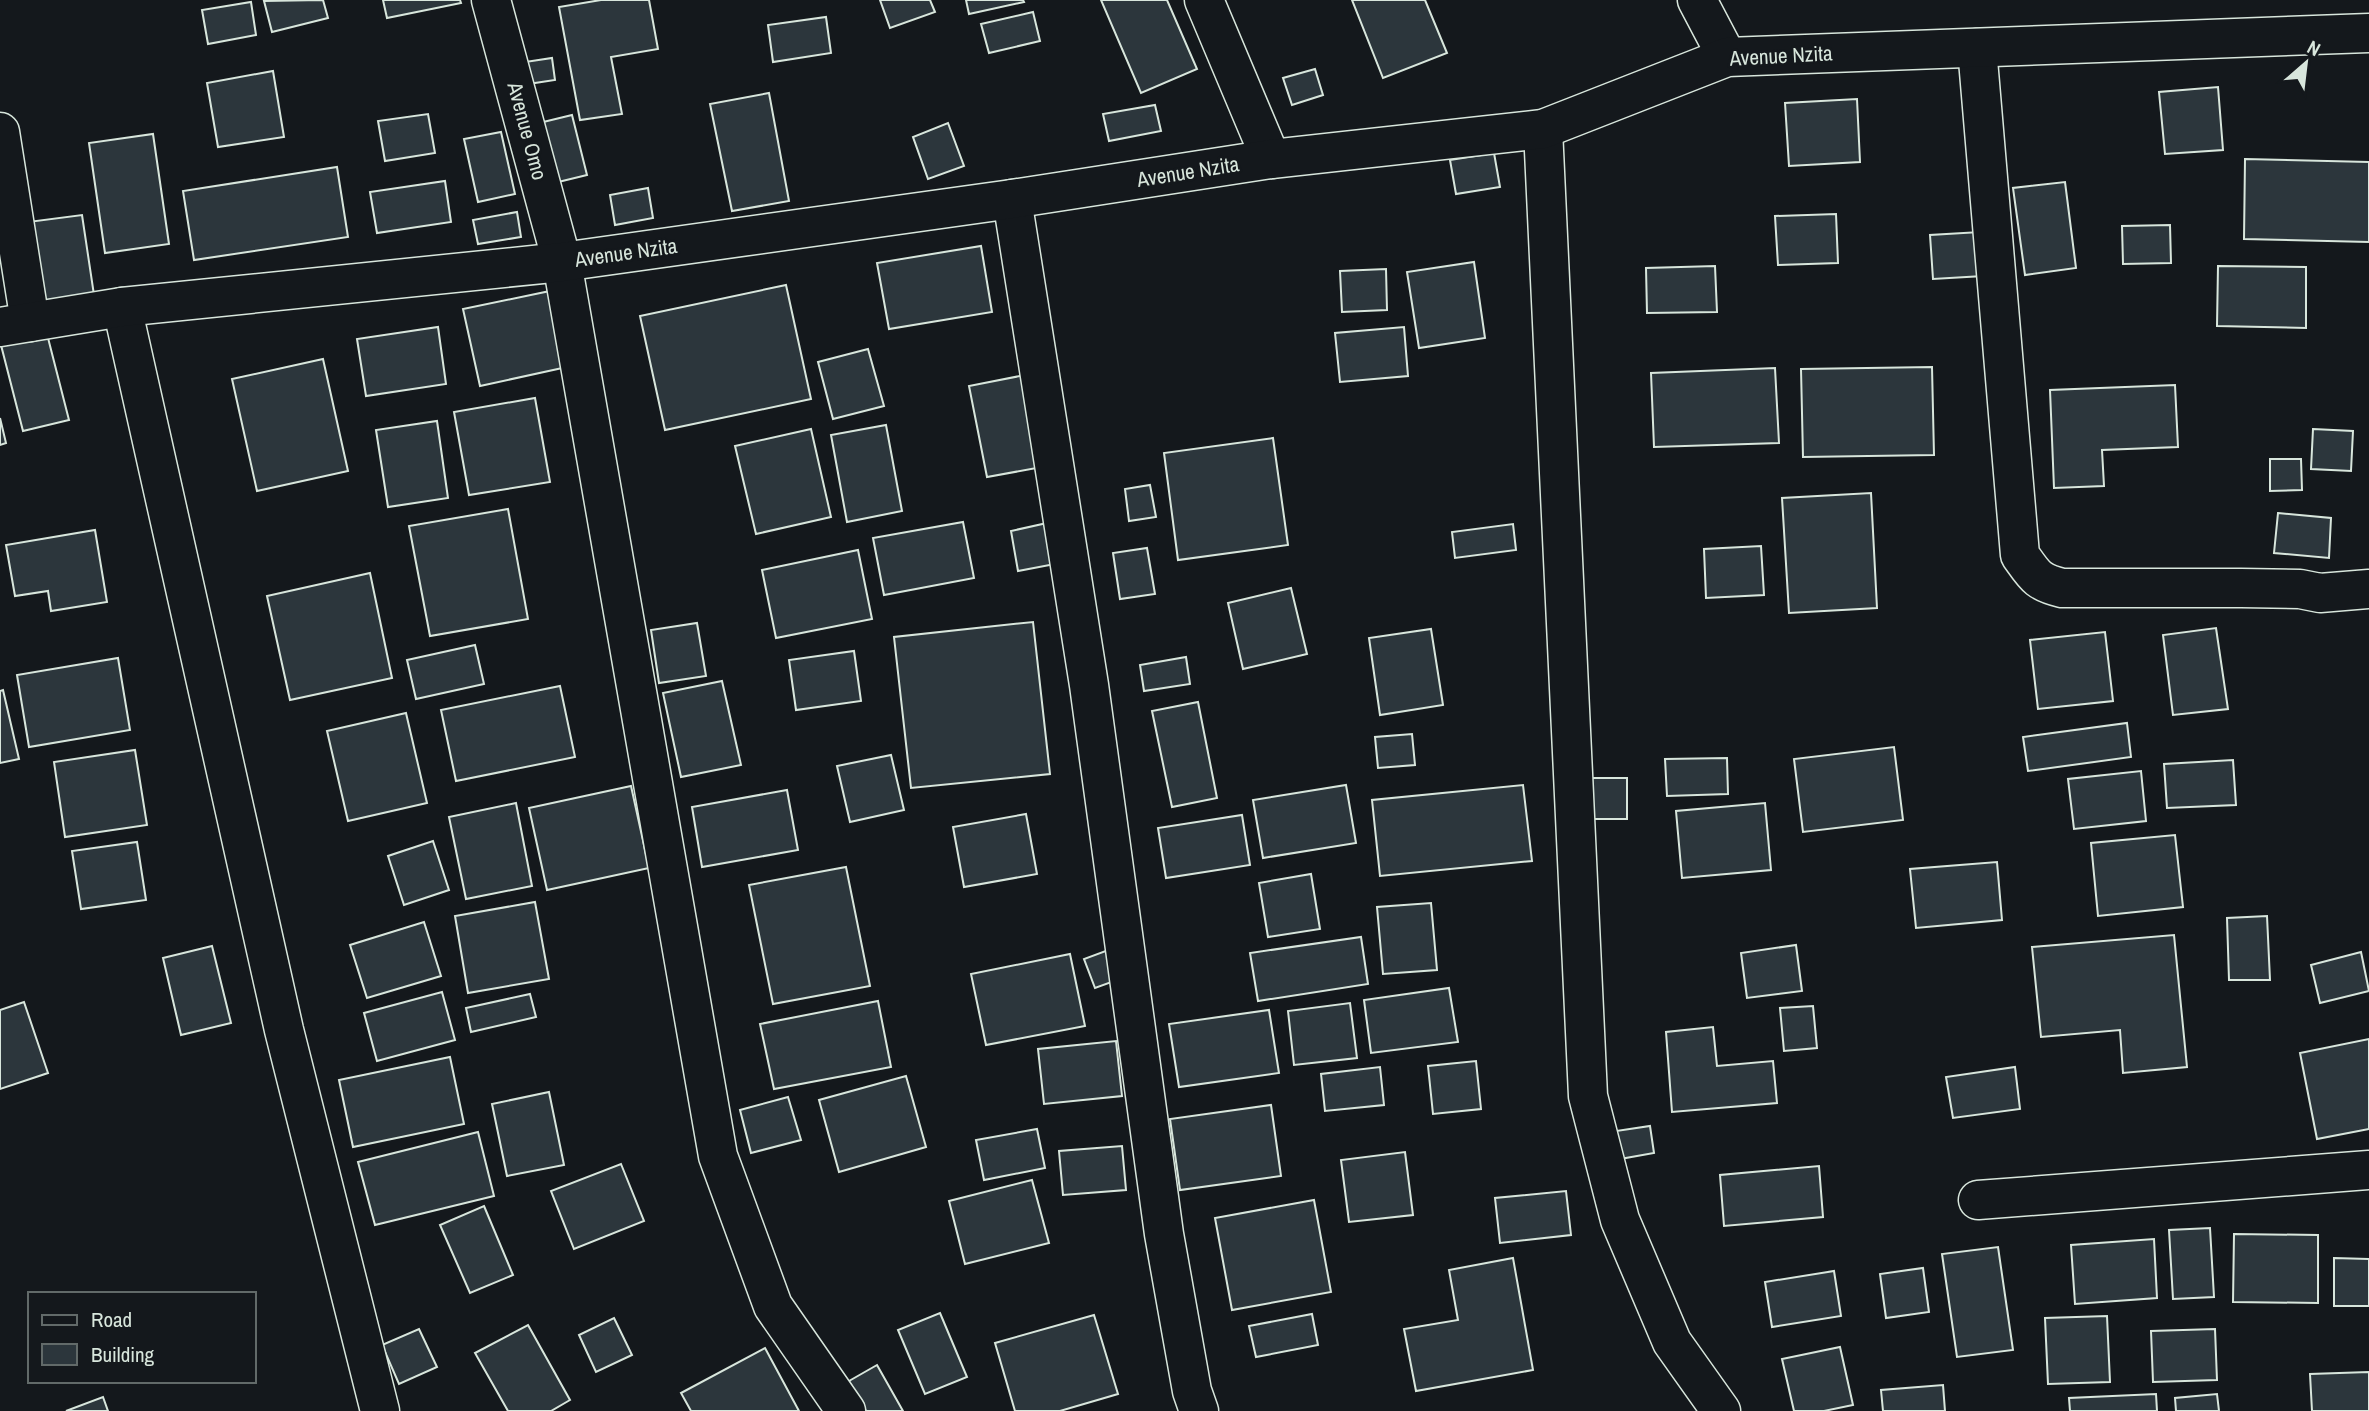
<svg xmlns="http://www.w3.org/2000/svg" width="2369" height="1411" font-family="'Archivo Narrow',sans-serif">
<rect width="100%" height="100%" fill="#14181c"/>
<g fill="#2c363c" stroke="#d8e6dc" stroke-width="2">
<path d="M323,0L328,18L272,32L264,1Z"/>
<path d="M383,0H460L461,3L387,18Z"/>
<path d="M601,0H649L658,49L611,57L622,114L580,120L559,7Z"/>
<path d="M880,0H930L935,12L890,28Z"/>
<path d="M966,0H1023L1024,2L969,14Z"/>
<path d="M1101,0H1167L1197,69L1141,93Z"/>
<path d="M1352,0H1425L1447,53L1383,78Z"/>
<path d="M251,2L256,35L208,44L202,10Z"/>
<path d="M1033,12L1040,41L989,53L981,24Z"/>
<path d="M826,17L831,53L773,62L768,25Z"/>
<path d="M552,58L555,80L528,84L525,62Z"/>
<path d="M1315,69L1323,95L1292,105L1283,78Z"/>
<path d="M273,71L284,137L218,147L207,83Z"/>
<path d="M2218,87L2223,150L2165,154L2159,92Z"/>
<path d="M769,93L789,201L732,211L710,104Z"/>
<path d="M1857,99L1860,162L1789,166L1785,103Z"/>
<path d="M1155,105L1161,131L1109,141L1103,114Z"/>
<path d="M428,114L435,153L385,161L378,121Z"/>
<path d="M572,115L587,175L550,184L535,124Z"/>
<path d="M948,123L964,166L928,179L913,137Z"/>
<path d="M501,132L515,194L478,202L464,139Z"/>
<path d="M153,134L169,244L105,253L89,143Z"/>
<path d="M1494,153L1500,187L1456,194L1450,160Z"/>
<path d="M2245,159L2369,162V242L2244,239Z"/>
<path d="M337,167L348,237L194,260L183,191Z"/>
<path d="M445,181L451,222L377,233L370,192Z"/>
<path d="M2065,182L2076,268L2025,275L2013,188Z"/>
<path d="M648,188L653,218L615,225L610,195Z"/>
<path d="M517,212L521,237L478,244L473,220Z"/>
<path d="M1836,214L1838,263L1778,265L1775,216Z"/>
<path d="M82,215L94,295L39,303L28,222Z"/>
<path d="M2170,225L2171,263L2123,264L2122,226Z"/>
<path d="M1980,232L1983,276L1933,279L1930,235Z"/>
<path d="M981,246L992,312L889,329L877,263Z"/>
<path d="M1474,262L1485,338L1419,348L1407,272Z"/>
<path d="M1715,266L1717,312L1647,313L1646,268Z"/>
<path d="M2218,266L2306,267V328L2217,326Z"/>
<path d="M1386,269L1387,310L1342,312L1340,271Z"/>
<path d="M786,285L811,399L665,430L640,316Z"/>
<path d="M550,291L567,367L480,386L463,309Z"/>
<path d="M438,327L446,384L366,396L357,339Z"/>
<path d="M1404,327L1408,376L1340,382L1335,333Z"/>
<path d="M47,334L69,420L23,431L1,345Z"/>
<path d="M868,349L884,406L833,419L818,362Z"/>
<path d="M323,359L348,471L257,491L232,379Z"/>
<path d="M1932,367L1934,455L1803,457L1801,369Z"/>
<path d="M1775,368L1779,443L1654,447L1651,373Z"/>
<path d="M1025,375L1042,467L987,477L969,386Z"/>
<path d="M2175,385L2178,447L2102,450L2104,486L2054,488L2050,390Z"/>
<path d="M535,398L550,482L469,495L454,412Z"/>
<path d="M0,418L6,443L0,445Z"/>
<path d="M437,421L448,498L388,507L376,430Z"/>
<path d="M886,425L902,511L847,522L831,435Z"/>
<path d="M811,429L831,517L756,534L735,446Z"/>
<path d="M2313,429L2353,431L2351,471L2311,469Z"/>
<path d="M1273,438L1288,545L1178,560L1164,453Z"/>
<path d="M2270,459H2301L2302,490L2270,491Z"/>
<path d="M1150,485L1156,517L1129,521L1125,489Z"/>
<path d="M1871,493L1877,608L1789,613L1782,498Z"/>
<path d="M508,509L528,619L430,636L409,526Z"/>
<path d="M2278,513L2331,518L2329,558L2274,553Z"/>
<path d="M963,522L974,578L884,595L873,538Z"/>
<path d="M1047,523L1055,564L1018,571L1011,531Z"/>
<path d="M1513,524L1516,550L1455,558L1452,532Z"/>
<path d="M95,530L107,602L51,611L48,591L15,596L6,545Z"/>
<path d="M1761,546L1764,595L1706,598L1704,549Z"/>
<path d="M1147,548L1155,594L1120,599L1113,553Z"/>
<path d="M858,550L872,619L776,638L762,570Z"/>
<path d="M370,573L392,678L290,700L267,596Z"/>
<path d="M1291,588L1307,654L1243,669L1228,603Z"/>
<path d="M1033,622L1050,774L911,788L894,637Z"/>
<path d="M697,623L706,676L659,683L651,630Z"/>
<path d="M2216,628L2228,709L2173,715L2163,635Z"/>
<path d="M1431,629L1443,705L1380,715L1369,638Z"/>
<path d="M2105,632L2113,701L2038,709L2030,640Z"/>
<path d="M475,645L484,684L416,699L407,660Z"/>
<path d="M854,651L861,701L796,710L789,660Z"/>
<path d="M1186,657L1190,684L1144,691L1140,665Z"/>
<path d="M118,658L130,730L29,747L17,675Z"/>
<path d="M722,681L741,765L681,777L663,693Z"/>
<path d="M560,686L575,757L456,781L441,710Z"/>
<path d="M3,690L19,759L0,763V691Z"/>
<path d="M1198,702L1217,798L1172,807L1152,711Z"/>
<path d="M406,713L427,803L348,821L327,731Z"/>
<path d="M2127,723L2131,757L2028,771L2023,737Z"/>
<path d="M1412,734L1415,765L1378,768L1375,737Z"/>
<path d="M1894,747L1903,820L1803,832L1794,759Z"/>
<path d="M135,750L147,825L65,837L54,762Z"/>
<path d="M891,755L904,810L850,822L837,766Z"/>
<path d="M1727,758L1728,794L1667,796L1665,759Z"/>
<path d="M2233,760L2236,805L2167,808L2164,764Z"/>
<path d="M2141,771L2146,821L2074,829L2068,779Z"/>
<rect x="1590" y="778" width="37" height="41"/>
<path d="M1346,785L1356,843L1263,858L1253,800Z"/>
<path d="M1523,785L1532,861L1380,876L1372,800Z"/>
<path d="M631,786L649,868L547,890L529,808Z"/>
<path d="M787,790L798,850L702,867L692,807Z"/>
<path d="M516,803L532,886L466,899L449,817Z"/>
<path d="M1765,803L1771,870L1682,878L1676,811Z"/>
<path d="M1026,814L1037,874L964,887L953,827Z"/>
<path d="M1242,815L1250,865L1166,878L1158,828Z"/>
<path d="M2175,835L2183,907L2098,916L2091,843Z"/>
<path d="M433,841L449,890L404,905L388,856Z"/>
<path d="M137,842L146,900L81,909L72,851Z"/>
<path d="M1997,862L2002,920L1916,928L1910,869Z"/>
<path d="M846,867L870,986L773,1004L749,885Z"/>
<path d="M1311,874L1320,929L1268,937L1259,883Z"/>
<path d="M535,902L549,979L468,993L455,916Z"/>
<path d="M1431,903L1437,970L1383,974L1377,907Z"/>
<path d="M2267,916L2270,980H2229L2227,918Z"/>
<path d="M424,922L441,976L367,998L350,945Z"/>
<path d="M2174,935L2187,1067L2123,1073L2120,1030L2041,1037L2032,947Z"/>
<path d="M1361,937L1368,984L1258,1001L1250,953Z"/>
<path d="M1796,945L1802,991L1747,998L1741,953Z"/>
<path d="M212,946L231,1023L181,1035L163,958Z"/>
<path d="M1111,949L1120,979L1095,988L1084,959Z"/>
<path d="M2361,952L2369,991L2320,1003L2311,965Z"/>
<path d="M1070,954L1085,1026L986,1045L971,974Z"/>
<path d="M1449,988L1458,1042L1371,1053L1364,1000Z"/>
<path d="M442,992L455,1040L377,1061L364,1013Z"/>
<path d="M530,994L536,1017L471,1032L466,1008Z"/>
<path d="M878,1001L891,1067L774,1089L760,1024Z"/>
<path d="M24,1002L48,1073L0,1089V1010Z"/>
<path d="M1350,1003L1357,1058L1294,1065L1288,1011Z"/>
<path d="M1813,1006L1817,1048L1784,1051L1780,1008Z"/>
<path d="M1269,1010L1279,1073L1179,1087L1169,1024Z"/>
<path d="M1713,1027L1717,1066L1773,1061L1777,1103L1672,1112L1666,1032Z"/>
<path d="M2369,1039V1129L2317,1139L2300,1053Z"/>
<path d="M1116,1041L1122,1096L1044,1104L1038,1049Z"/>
<path d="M450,1057L464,1124L353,1147L339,1080Z"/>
<path d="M1476,1061L1481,1109L1433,1114L1428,1066Z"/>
<path d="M1380,1067L1384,1105L1325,1111L1321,1074Z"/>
<path d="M2015,1067L2020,1109L1953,1118L1946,1077Z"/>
<path d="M906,1076L926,1147L839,1172L819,1100Z"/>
<path d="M549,1092L564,1165L507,1176L492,1104Z"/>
<path d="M788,1097L801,1140L751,1153L740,1110Z"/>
<path d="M1271,1105L1281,1176L1180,1190L1170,1119Z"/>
<path d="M1650,1126L1654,1153L1620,1159L1616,1131Z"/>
<path d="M1037,1129L1045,1168L984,1180L976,1140Z"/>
<path d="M478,1132L494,1196L375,1225L358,1162Z"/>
<path d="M1122,1146L1126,1190L1063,1195L1059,1151Z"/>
<path d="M1405,1152L1413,1215L1349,1222L1341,1160Z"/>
<path d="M621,1164L644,1221L574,1249L551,1191Z"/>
<path d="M1819,1166L1823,1217L1724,1226L1720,1175Z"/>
<path d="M1032,1180L1049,1243L965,1264L949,1201Z"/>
<path d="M1566,1191L1571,1235L1500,1243L1495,1198Z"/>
<path d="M1314,1200L1331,1292L1232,1310L1215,1218Z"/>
<path d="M484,1206L513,1275L470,1293L440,1225Z"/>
<path d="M2210,1228L2214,1297L2173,1299L2169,1230Z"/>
<path d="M2234,1234L2318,1235V1303L2233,1302Z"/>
<path d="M2154,1239L2157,1298L2075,1304L2071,1245Z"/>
<path d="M1998,1247L2013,1350L1957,1357L1942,1254Z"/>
<path d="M1513,1258L1533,1370L1416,1391L1404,1329L1458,1320L1449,1270Z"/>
<path d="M2334,1258L2369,1259V1306H2334Z"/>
<path d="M1923,1268L1929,1312L1886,1318L1880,1274Z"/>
<path d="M1834,1271L1841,1316L1772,1327L1765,1282Z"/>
<path d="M940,1313L967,1377L925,1394L898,1330Z"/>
<path d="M1312,1314L1318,1345L1256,1357L1249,1326Z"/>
<path d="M1094,1315L1118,1394L1060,1411H1015L995,1343Z"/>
<path d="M2107,1316L2110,1382L2048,1384L2045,1318Z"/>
<path d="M614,1318L632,1355L596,1372L579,1335Z"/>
<path d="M528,1325L570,1400L551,1411H508L475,1353Z"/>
<path d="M419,1329L437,1367L399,1384L382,1345Z"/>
<path d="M2215,1329L2217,1380L2153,1382L2151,1331Z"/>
<path d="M1840,1347L1853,1405L1824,1411H1794L1782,1359Z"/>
<path d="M765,1348L799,1411H691L681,1393Z"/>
<path d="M877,1365L903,1411H866L849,1381Z"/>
<path d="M2369,1372V1411H2312L2310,1374Z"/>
<path d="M1943,1385L1945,1411H1883L1881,1390Z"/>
<path d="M2156,1394L2157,1411H2070L2069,1398Z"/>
<path d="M2217,1394L2219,1411H2176L2175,1398Z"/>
<path d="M103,1397L108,1411H66Z"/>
</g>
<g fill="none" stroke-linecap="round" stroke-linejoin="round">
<g stroke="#d8e6dc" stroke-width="41">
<g id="minor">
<path d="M491,0L562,262L718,1156L773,1306L846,1411"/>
<path d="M1204,0L1271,159"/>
<path d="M1697,0L1727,57"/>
<path d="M1977,48L2020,555C2035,576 2037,582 2062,588H2241L2300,589L2320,593L2369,589"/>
<path d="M1543,129L1588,1096L1620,1220L1672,1342L1721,1411"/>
<path d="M0,132L30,322"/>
<path d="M1012,199L1089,685L1164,1234L1192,1391L1199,1411"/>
<path d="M122,307L284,1030L380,1411"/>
<path d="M0,327L122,307L562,262L1012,199L1271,159L1543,129L1727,57L2369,33"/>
<path d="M1978,1200L2369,1170"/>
</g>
</g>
<use href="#minor" stroke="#14181c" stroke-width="38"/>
</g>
<g text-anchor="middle" stroke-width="5" stroke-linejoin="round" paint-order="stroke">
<g font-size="21" fill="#d8e6dc" stroke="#14181c">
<text transform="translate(1781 56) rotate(-3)" y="7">Avenue Nzita</text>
<text transform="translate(527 131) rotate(75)" y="7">Avenue Omo</text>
<text transform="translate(1188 172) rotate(-9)" y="7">Avenue Nzita</text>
<text transform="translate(626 253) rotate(-8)" y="7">Avenue Nzita</text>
</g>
</g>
<rect x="28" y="1292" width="228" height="91" fill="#14181c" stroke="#626a69" stroke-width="2"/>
<rect x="42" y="1315" width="35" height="10" fill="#14181c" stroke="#626a69" stroke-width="2"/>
<text x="91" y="1327" font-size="21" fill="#d8e6dc">Road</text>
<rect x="42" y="1344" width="35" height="21" fill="#2c363c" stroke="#626a69" stroke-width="2"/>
<text x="91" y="1362" font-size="21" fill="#d8e6dc">Building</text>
<g transform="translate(2306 63) rotate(28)" stroke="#14181c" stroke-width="5" paint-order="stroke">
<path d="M0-5L12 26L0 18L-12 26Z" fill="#d8e6dc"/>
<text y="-10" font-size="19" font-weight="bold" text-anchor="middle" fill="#d8e6dc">N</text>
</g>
</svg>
